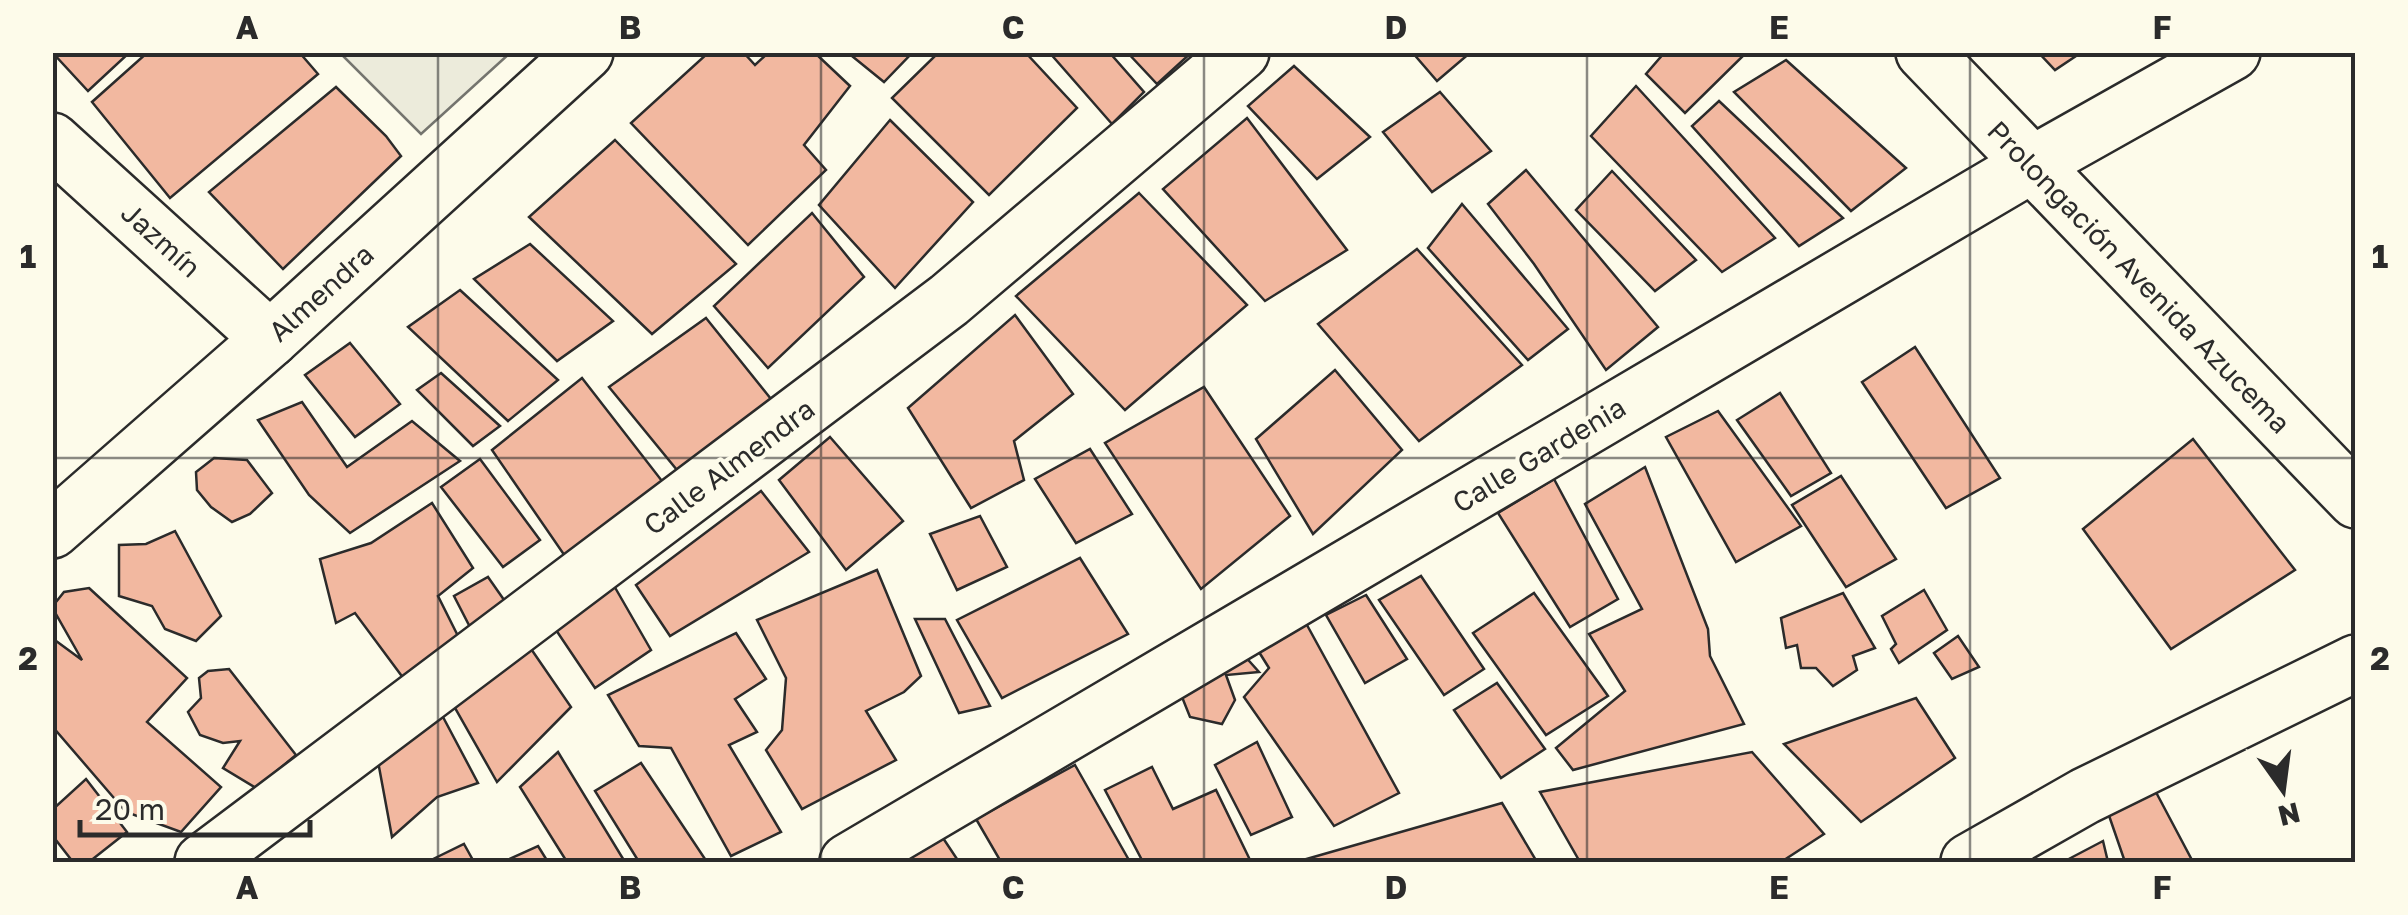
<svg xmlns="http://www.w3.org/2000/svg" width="2408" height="915" font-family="'Golos Text',sans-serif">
<rect width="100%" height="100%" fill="#fdfbea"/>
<path fill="#ecebdb" stroke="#74746e" stroke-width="2.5" d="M340,53H510L421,134Z"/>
<g fill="#f2b8a0" stroke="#2b2b2b" stroke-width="2.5">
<path d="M52,52H130L88,91Z"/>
<path d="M148,52H299L318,74L170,198L92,102Z"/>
<path d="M709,52H743L755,65L769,52H814L850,86L804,145L826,170L748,245L631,123Z"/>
<path d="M847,52H913L884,82Z"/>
<path d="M939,52H1025L1077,108L989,195L892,98Z"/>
<path d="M1049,52H1109L1144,92L1112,124Z"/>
<path d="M1127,52H1192L1157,84Z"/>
<path d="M1412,52H1471L1437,81Z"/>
<path d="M1665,52H1747L1685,113L1646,74Z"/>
<path d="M2038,52H2082L2055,70Z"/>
<path d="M1786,60L1906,168L1851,211L1734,92Z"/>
<path d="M1294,66L1370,137L1317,179L1248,106Z"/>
<path d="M1636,86L1775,238L1722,272L1591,136Z"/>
<path d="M336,87L386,136L401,156L283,269L209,192Z"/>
<path d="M1440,92L1491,151L1432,192L1383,132Z"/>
<path d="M1719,101L1843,218L1799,246L1692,126Z"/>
<path d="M1247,118L1347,250L1265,301L1163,189Z"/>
<path d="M890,120L973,202L895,288L819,205Z"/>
<path d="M615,140L736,264L652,334L529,217Z"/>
<path d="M1526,170L1658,327L1606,370L1534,264L1488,204Z"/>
<path d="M1612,171L1696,260L1655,291L1576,210Z"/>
<path d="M1139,193L1247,305L1125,410L1016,296Z"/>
<path d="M1462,204L1568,329L1528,360L1428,248Z"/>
<path d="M812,213L864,277L768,368L714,306Z"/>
<path d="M530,244L613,321L557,361L474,279Z"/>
<path d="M1417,249L1522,365L1419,441L1318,324Z"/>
<path d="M460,290L558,380L508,421L408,327Z"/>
<path d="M1015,315L1073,394L1014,441L1024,480L971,508L908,408Z"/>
<path d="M706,318L771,399L677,470L609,387Z"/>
<path d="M350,343L400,404L355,437L305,375Z"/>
<path d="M1915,347L2000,478L1946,508L1862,382Z"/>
<path d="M1335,370L1402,450L1313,534L1256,439Z"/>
<path d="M441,373L500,426L473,446L417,390Z"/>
<path d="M582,378L662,481L623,517L567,559L492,450Z"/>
<path d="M1204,387L1290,516L1201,589L1105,443Z"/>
<path d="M1780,393L1831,473L1791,496L1737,420Z"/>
<path d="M302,402L347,467L412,421L460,461L350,533L309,495L258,420Z"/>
<path d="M1718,411L1801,526L1736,562L1666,437Z"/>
<path d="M830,437L903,521L846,570L779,480Z"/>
<path d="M2193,439L2295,570L2171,649L2083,529Z"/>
<path d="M1090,449L1132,514L1076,543L1035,479Z"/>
<path d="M214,458L247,460L272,493L250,514L232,522L211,507L197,490L196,472Z"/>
<path d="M480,459L540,540L503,567L441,487Z"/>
<path d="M1645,467L1708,629L1710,656L1744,724L1573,770L1556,748L1625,691L1589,634L1642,609L1585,504Z"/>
<path d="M1841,476L1896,559L1846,587L1792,505Z"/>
<path d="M1554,479L1618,599L1570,627L1498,513Z"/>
<path d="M761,491L809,552L670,636L636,585Z"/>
<path d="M432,503L473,568L438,596L461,642L404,679L355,613L336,623L320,559L371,543Z"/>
<path d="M980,516L1007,567L957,590L930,534Z"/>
<path d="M175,531L221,616L196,641L165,629L152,606L119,596V545L146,544Z"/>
<path d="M1080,558L1128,634L1002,698L957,620Z"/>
<path d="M877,570L921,676L904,692L866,711L896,760L802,809L766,750L782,730L786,678L757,620Z"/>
<path d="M1421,576L1484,669L1444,695L1379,600Z"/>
<path d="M488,577L509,607L471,629L454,596Z"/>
<path d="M613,584L651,650L595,688L556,630Z"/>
<path d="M89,588L187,678L147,722L221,787L181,832L126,812L52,726V638L82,660L52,607L64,592Z"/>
<path d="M1924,590L1947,630L1899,663L1891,649L1896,644L1882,616Z"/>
<path d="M1534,593L1608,696L1546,735L1473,633Z"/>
<path d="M1843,593L1875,648L1853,656L1857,670L1833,686L1816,668H1801L1797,645L1786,648L1781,618Z"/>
<path d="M1366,595L1407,659L1365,683L1326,615Z"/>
<path d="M1296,605L1399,793L1334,826L1244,697L1269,668L1249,636Z"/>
<path d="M915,619H945L990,706L959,713Z"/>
<path d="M736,633L766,679L735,699L757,732L729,745L781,832L731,856L671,748L639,746L608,695Z"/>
<path d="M1958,636L1979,667L1952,679L1934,653Z"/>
<path d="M527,643L571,707L497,782L450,699Z"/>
<path d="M1233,643L1259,672L1226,675L1235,700L1222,724L1190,717L1174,677Z"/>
<path d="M229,669L296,755L256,788L223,768L240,741L223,743L200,735L188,712L201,698L199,678L208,671Z"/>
<path d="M1497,683L1545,749L1501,778L1454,710Z"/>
<path d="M1916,698L1955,758L1861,822L1784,744Z"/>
<path d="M443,717L478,783L437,797L392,837L377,756Z"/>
<path d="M1257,742L1292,817L1251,835L1215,765Z"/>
<path d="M558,752L625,862H567L520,787Z"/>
<path d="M1752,752L1824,834L1781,862H1580L1540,792Z"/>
<path d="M641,763L707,862H639L595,791Z"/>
<path d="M1075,765L1130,862H1001L976,819Z"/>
<path d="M1152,767L1173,809L1216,790L1251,862H1143L1105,790Z"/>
<path d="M86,779L127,832L89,862H73L52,835V810Z"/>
<path d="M2149,779L2193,862H2125L2105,804Z"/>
<path d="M1502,803L1537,862H1296Z"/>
<path d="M933,823L959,862H867Z"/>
<path d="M2103,841L2108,862H2063Z"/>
<path d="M464,844L474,862H427Z"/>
<path d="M538,846L548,862H503Z"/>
</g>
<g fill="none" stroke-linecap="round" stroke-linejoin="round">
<g stroke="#2b2b2b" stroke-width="60">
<g id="minor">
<path d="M52,141L270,339"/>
<path d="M52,530L270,339L585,52"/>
<path d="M203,862L949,300L1241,52"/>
<path d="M848,862L2031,165L2232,52"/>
<path d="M1969,862L2085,796L2356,663"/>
</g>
</g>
<g stroke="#2b2b2b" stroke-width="60">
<path id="tertiary" d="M1924,52L2356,500"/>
</g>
<use href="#minor" stroke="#fdfbea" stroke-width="55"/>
<use href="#tertiary" stroke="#fdfbea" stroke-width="55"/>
</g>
<path fill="none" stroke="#2b2b2b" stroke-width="2.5" stroke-opacity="0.55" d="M438,52V862M821,52V862M1204,52V862M1587,52V862M1970,52V862M52,458H2356"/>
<g text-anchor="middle" stroke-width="8" stroke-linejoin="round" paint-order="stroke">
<g font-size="28" fill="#2b2b2b" stroke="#fdfbea">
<text transform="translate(161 240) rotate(42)" y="10">Jazmín</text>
<text transform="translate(2139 277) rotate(46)" y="10">Prolongación Avenida Azucema</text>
<text transform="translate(321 293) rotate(-42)" y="10">Almendra</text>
<text transform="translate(1539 455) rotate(-31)" y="10">Calle Gardenia</text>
<text transform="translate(729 467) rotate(-37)" y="10">Calle Almendra</text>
</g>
</g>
<rect width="2408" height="915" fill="none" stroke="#fdfbea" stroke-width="110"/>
<g transform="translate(2283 790) rotate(166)" stroke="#fdfbea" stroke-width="8" paint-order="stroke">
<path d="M0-8L18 38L0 25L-18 38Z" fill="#2b2b2b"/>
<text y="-15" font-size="28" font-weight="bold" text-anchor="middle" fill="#2b2b2b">N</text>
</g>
<path d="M80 820v15h230v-15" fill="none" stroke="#2b2b2b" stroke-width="5"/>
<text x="95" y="820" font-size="30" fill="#2b2b2b" stroke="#fdfbea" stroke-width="8" paint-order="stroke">20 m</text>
<rect x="55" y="55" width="2298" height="805" fill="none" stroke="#2b2b2b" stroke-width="4"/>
<g font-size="32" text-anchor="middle" font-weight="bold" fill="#2b2b2b">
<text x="247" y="39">A</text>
<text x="630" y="39">B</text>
<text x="1013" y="39">C</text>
<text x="1396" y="39">D</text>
<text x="1779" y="39">E</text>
<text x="2162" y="39">F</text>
<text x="28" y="268">1</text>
<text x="2380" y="268">1</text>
<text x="28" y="670">2</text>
<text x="2380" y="670">2</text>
<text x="247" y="899">A</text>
<text x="630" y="899">B</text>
<text x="1013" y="899">C</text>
<text x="1396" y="899">D</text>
<text x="1779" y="899">E</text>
<text x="2162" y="899">F</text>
</g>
</svg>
